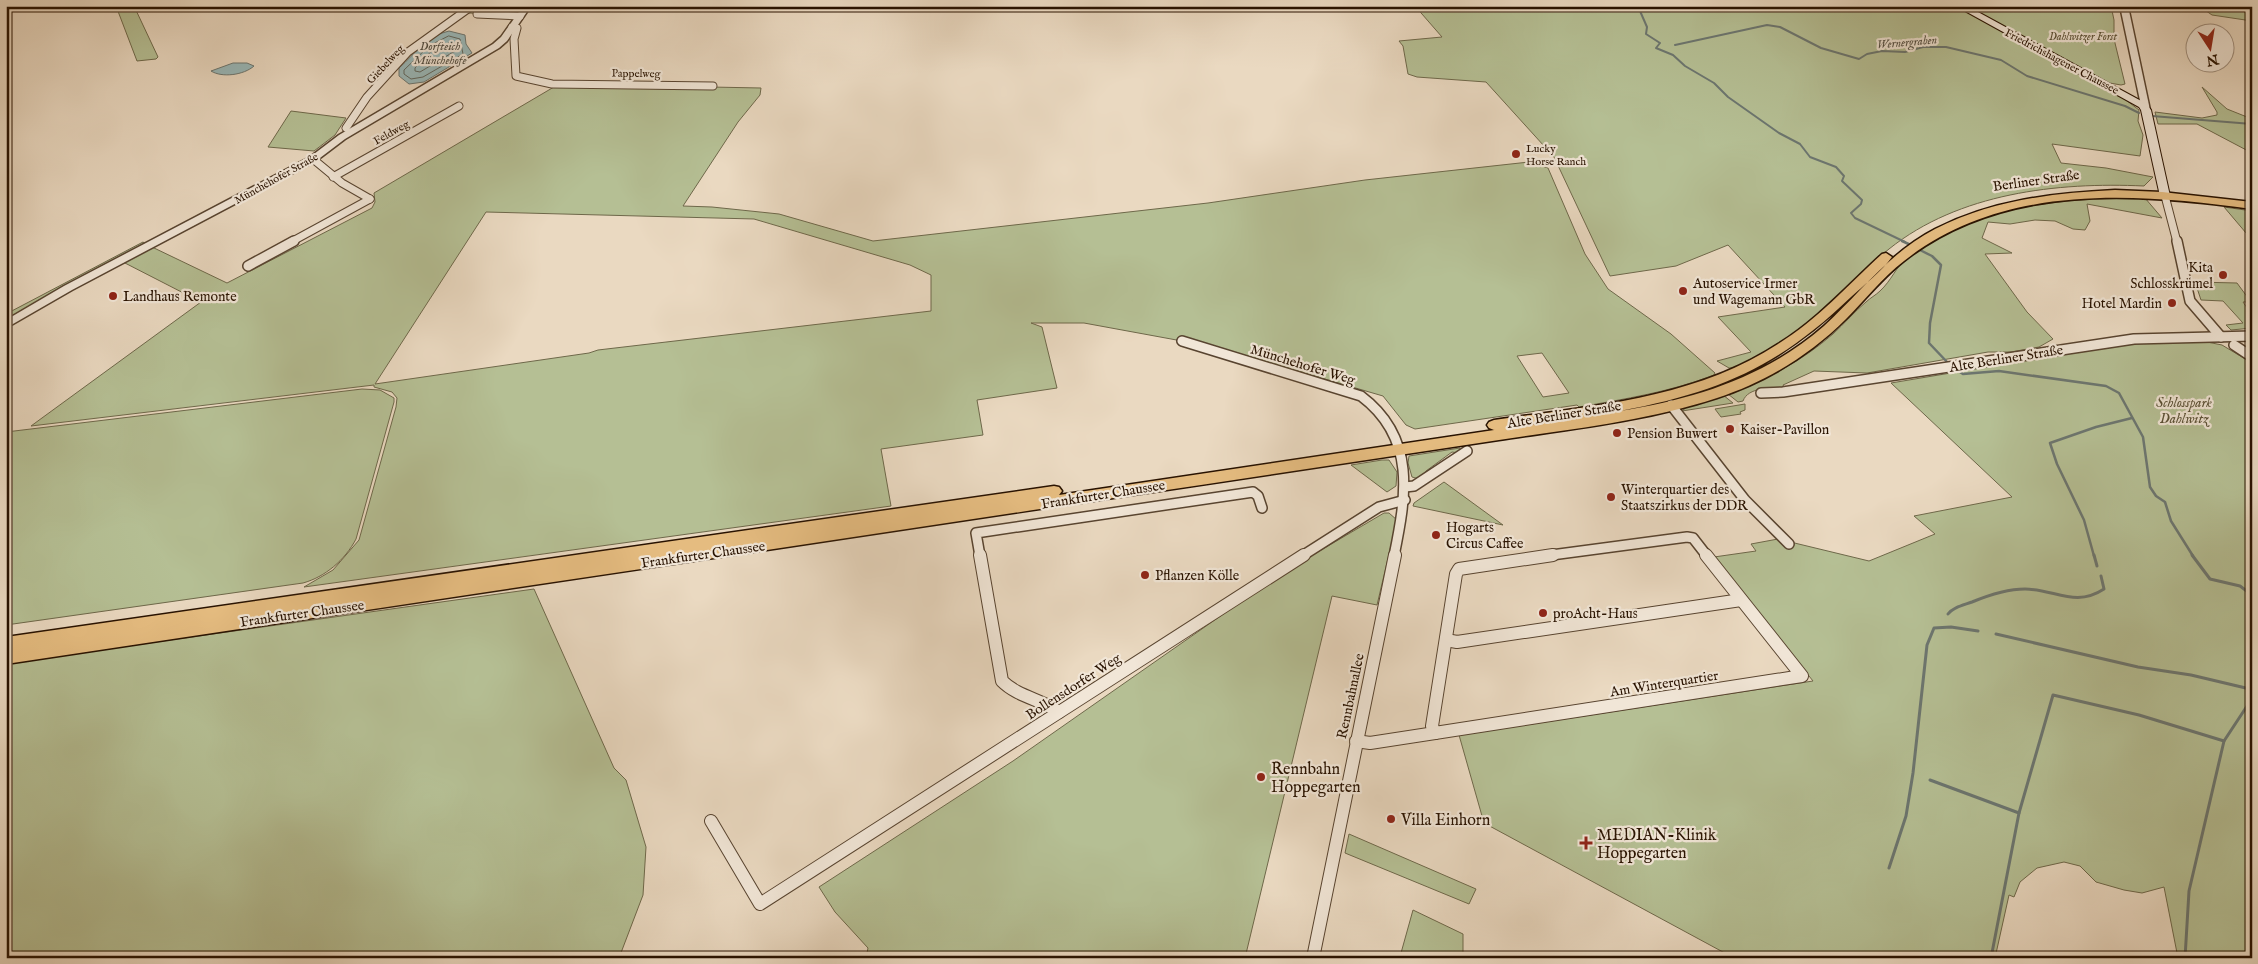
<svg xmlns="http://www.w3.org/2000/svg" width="2258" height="964" font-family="'IM FELL English',serif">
<rect width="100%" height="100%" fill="#ead9c1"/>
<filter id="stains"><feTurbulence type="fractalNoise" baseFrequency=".004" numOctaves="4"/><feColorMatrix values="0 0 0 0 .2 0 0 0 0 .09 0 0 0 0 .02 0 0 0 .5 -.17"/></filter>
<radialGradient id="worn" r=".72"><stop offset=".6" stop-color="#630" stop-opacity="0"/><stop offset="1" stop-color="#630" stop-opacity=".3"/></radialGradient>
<g fill="#b5bf94" stroke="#6e684a" fill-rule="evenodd">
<path d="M116,6H134L158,57L156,59L137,61Z"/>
<path d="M477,6H521L515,14L467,13Z"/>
<path d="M1415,6H1958L2126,100L2139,110L2138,121L2143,135L2140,156L2052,144L2061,163L2106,168L2153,177L2144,186C2057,182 1959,193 1889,249C1850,280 1818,323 1775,348C1762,356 1748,362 1734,368H1729L1717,361L1751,352L1718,317L1785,307L1728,245L1676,266L1610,276L1554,157L1486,82L1417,77L1408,74L1403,46L1399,41L1442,37Z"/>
<path d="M1963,6H2111L2114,20V39L2125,84L2121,85L2104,82Z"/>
<path d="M2199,6H2245L2252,11V21L2212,15Z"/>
<path d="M559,84L761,88L760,95L738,122L683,206L712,207L779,214L873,241L1208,203L1365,180L1529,162L1548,168L1585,254L1608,289L1671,334L1715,373L1714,375C1670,392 1625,399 1579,407L1577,405L1415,429L1406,425L1383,396L1184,338L1182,341L1084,323H1031L1042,327L1057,388L977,400L983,435L881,449L891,506L304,587L333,570L359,540L396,407L397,398L392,392L374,387V385L31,426L201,302L123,262L152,247L227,283L372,208L375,202L374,193ZM486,212L754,219L910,265L931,275V311L598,350L589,353L375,384ZM1542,353L1569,393L1543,397L1517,356Z"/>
<path d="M2202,87L2227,109L2252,119V153L2197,124H2158L2155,112L2202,118L2217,115V112Z"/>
<path d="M291,111L346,118L335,135L314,151L268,147Z"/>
<path d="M2121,198H2145L2162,218L2087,204L2090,221L2085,230L2073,229L2055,221L2035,220L2010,224L1988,222L1982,238L2012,253L1985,254L2027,312L2053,339L2039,347L2011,352H1988L1867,373L1814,371L1783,385L1784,387C1771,388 1748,387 1743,401L1738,402L1728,394C1766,380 1802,361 1833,334C1844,324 1854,312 1866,302C1870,298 1876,295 1880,291C1891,281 1897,266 1906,258C1966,209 2047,200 2121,198Z"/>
<path d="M2224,207L2252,211V240Z"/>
<path d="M143,242L146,244L6,319V314Z"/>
<path d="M2195,282L2237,283L2251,302H2243L2252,315V328L2231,330L2226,325L2243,323L2223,301L2201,300Z"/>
<path d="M2202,341L2222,345L2252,363V958H2178L2164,887L2142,893L2124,890L2096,882L2080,866L2064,862L2037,868L2020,882L2014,897L2009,895L1995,958H1734L1484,823L1459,735L1813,681L1714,557L1756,551L1751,544L1778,539L1869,561L1935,534L1914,516L2012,497L1891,383L2100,348L2138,343Z"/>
<path d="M362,389L380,390L394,398V402L356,539C345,560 325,577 303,583L6,625V432Z"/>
<path d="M1723,395L1733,403L1682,411L1688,406Z"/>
<path d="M1745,404V410L1740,412L1741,414L1721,417L1715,409Z"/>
<path d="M1460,448L1459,453L1452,452L1426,471L1425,475L1419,479L1412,477L1408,463L1409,456Z"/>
<path d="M1382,460H1389L1397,472L1396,486L1387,492L1351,465Z"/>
<path d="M1444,482L1503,525L1413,506L1414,503Z"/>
<path d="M1384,513H1389L1397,520L1377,605L1332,596L1245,958H866L868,948L835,912L819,887L1013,761L1282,573Z"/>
<path d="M534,589L614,768L626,780L646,847L643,895L619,958H6V663Z"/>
<path d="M1349,834L1476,889L1469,904L1345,853Z"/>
<path d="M1413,910L1463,934V958H1438L1401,953Z"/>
</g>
<g fill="#9ab9ba" stroke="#6c7670">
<path d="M449,31L465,35L466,44L472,53L424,82L409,84L399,76V68C416,53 426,36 449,31Z"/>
<path d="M233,63H247L254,66C244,75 222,78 211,71Z"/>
</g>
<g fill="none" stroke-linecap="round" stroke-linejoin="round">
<g stroke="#61665d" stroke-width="1">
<path d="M449,36L460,39L463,54L423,77L411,79L404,74V70L429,46Z"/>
<path d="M449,43L455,45V51L420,72L415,71V68C425,57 434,46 449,43Z"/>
</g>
<g stroke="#6c7670" stroke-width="2">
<path d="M1642,6L1640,11L1647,27L1646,34L1660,43L1656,48L1673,55L1685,66L1714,83L1728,97L1779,133L1800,144L1810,157L1836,167L1844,176L1842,181L1862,200L1861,204L1851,213L1855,218L1905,242"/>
<path d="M1675,45L1767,25L1780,27L1821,48L1859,59L1867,54L1882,51L1905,52L1923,47H1946L2001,60L2027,76L2125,106L2139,113"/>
<path d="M2152,116L2252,124"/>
</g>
<g stroke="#6c7670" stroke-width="2.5">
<path d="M1902,241L1913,246"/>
<path d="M1918,249L1932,256L1941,265L1930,323L1929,343L1949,364"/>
<path d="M1955,369L1963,374L1999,371L2106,386L2119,393L2143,437L2150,487L2156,496L2165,502L2171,521L2193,556"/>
<path d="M2094,556L2084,520L2057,464L2050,443L2096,427L2132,418"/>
</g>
<g stroke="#6c7670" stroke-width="3">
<path d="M2094,555L2097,566"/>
<path d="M2192,555L2210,579L2240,586L2252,595"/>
<path d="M1948,614C1953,607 1964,605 1972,602C1989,595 2007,589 2025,589C2055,589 2075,608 2104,589L2101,576"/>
<path d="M1996,634L2138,667L2191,675L2250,689"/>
<path d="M1930,780L2019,813"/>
<path d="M1889,868L1906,816L1913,773L1927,645L1934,628L1951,627L1978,631"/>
<path d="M1991,958L2019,813L2053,695L2139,715L2224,741"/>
<path d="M2185,958L2189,891L2224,741L2249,703L2252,673"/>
</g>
<g stroke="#584430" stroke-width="9">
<g id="minor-far2">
<path d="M477,14L520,16"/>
<path d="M512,27L517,28L514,39L516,76L552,84L713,86"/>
<path d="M346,128L367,97L408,52L472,6"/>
<path d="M313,159L342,183L370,199"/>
<path d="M333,177L459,106"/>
<path d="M2165,196L2177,242"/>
<path d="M291,242L370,199"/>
</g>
</g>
<g stroke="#584430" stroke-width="12">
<g id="minor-far1">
<path d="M2177,241L2190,301L2221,337"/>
<path d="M248,266L294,241"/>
<path d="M1182,341L1361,396C1417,438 1406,497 1394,556"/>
<path d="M2234,345L2252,357"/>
<path d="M1761,393L1783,392L2134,339L2252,336"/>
<path d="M1671,405L1745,500L1789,544"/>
<path d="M1405,487L1414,486L1467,451"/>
<path d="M980,556L976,533L1253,492L1258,496L1262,508"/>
<path d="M1302,556L1379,507L1405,500"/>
<path d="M1544,556L1687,537L1693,538L1707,556"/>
</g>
</g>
<g stroke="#584430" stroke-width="14">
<g id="minor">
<path d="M980,555L1002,681C1018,697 1041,699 1059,712"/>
<path d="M1446,640L1457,642L1741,600"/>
<path d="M1435,733L1432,726L1456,574L1459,569L1553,555"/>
<path d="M1435,733L1802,676L1706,555"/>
<path d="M1356,741L1370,743L1435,733"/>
<path d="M711,821L760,904L1304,555"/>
<path d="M1313,958L1395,555"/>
</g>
</g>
<g stroke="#584430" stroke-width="3">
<g id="tertiary">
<path d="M523,6H531L507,41L499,48L345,139L316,161L72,290L6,328V320L64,286L310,157L339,135L493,44L501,37Z"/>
<path d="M2120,6H2128L2150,110L2149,112L2142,110Z"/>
</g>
</g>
<g stroke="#281200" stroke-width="2">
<path id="secondary" d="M1956,6H1967L2145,103L2151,110L2170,196L2169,198L2165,199L2160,196L2141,110L2139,107Z"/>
</g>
<g stroke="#281200" stroke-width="3">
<path id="primary" d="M2115,190L2162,192L2252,202V209C2134,193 2003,183 1904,261C1882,278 1865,300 1846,319C1810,355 1766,382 1717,398C1647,421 1572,429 1499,440C1380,458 1260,476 1140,494C762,551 384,607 6,664V637L1054,486L1059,487L1062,491L1059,495L1555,421L1494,430L1489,428L1487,425L1489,422L1494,420C1591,406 1694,399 1778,344C1817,320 1848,285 1882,254L1886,253L1892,257C1881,272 1865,284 1851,297C1778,367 1720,392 1620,411C1695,399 1766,377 1824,326C1860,293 1890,252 1935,229C1992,200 2053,193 2115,190Z"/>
</g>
<use href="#minor-far2" stroke="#f1e6d7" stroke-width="7"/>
<use href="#minor-far1" stroke="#f1e6d7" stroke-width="9"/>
<use href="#minor" stroke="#f1e6d7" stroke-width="12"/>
<use href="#tertiary" fill="#f1e6d7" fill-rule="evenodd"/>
<use href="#secondary" fill="#f1e6d7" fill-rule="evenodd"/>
<use href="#primary" fill="#e5bc80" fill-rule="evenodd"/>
</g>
<g fill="#8f2418" stroke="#f1e6d7" stroke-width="2">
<circle cx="1516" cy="154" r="5"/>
<circle cx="2223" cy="275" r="5"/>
<circle cx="1683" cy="291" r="5"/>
<circle cx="113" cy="296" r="5"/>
<circle cx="2172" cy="303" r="5"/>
<circle cx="1730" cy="429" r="5"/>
<circle cx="1617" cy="433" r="5"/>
<circle cx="1611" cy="497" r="5"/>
<circle cx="1436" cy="535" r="5"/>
<circle cx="1145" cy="575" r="5"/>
<circle cx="1543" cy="613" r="5"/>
<circle cx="1261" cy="777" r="5"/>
<circle cx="1391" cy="819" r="5"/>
<path d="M1583.5 835.5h5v5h5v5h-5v5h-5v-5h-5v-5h5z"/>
</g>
<g text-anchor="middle" stroke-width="4.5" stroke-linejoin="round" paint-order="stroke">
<g font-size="11" font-style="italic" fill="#594f34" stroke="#f1e6d7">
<text x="2083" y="40">Dahlwitzer Forst</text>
</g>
<g font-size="11" fill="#281200" stroke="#f1e6d7">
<text transform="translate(2062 61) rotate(28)" y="4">Friedrichshagener Chaussee</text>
<text transform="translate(385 64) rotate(-47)" y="4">Giebelweg</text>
<text transform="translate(636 73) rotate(1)" y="4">Pappelweg</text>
<text transform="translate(391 132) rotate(-29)" y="4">Feldweg</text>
<text transform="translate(276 178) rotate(-29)" y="4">Münchehofer Straße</text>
</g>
<g font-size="11" fill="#281200" stroke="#f1e6d7" text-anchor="start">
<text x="1526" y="152">Lucky<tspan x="1526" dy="13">Horse Ranch</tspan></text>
</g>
<g font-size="12" font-style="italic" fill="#504c41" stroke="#f1e6d7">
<text transform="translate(1907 42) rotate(-5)" y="4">Wernergraben</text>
<text x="440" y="50">Dorfteich<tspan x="440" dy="14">Münchehofe</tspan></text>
</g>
<g font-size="14" fill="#281200" stroke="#f1e6d7">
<text transform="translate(2036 180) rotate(-8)" y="5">Berliner Straße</text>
<text transform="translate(2006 358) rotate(-9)" y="5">Alte Berliner Straße</text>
<text transform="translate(1303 364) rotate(17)" y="5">Münchehofer Weg</text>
<text transform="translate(1564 414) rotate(-9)" y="5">Alte Berliner Straße</text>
<text transform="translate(1103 494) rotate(-9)" y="5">Frankfurter Chaussee</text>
<text transform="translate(703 554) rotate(-8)" y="5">Frankfurter Chaussee</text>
<text transform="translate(302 613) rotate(-8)" y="5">Frankfurter Chaussee</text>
<text transform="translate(1664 683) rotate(-9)" y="5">Am Winterquartier</text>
<text transform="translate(1073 686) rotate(-33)" y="5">Bollensdorfer Weg</text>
<text transform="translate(1350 696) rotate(-78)" y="5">Rennbahnallee</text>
</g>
<g font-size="14" fill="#281200" stroke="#f1e6d7" text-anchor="start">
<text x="2213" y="272" text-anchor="end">Kita<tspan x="2213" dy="16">Schlosskrümel</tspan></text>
<text x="1693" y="288">Autoservice Irmer<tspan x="1693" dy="16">und Wagemann GbR</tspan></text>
<text x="123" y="301">Landhaus Remonte</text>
<text x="2162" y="308" text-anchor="end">Hotel Mardin</text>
<text x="1740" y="434">Kaiser-Pavillon</text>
<text x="1627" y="438">Pension Buwert</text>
<text x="1621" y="494">Winterquartier des<tspan x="1621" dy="16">Staatszirkus der DDR</tspan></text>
<text x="1446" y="532">Hogarts<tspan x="1446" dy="16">Circus Caffee</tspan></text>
<text x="1155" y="580">Pflanzen Kölle</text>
<text x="1553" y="618">proAcht-Haus</text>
</g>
<g font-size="14" font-style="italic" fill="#594f34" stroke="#f1e6d7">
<text x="2184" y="407">Schlosspark<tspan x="2184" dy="16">Dahlwitz</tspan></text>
</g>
<g font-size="16" fill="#281200" stroke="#f1e6d7" text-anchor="start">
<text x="1271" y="774">Rennbahn<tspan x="1271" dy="18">Hoppegarten</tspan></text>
<text x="1401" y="825">Villa Einhorn</text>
<text x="1597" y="840">MEDIAN-Klinik<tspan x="1597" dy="18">Hoppegarten</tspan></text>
</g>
</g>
<rect width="2258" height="964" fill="none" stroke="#ead9c1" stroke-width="25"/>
<rect x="8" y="8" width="2243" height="949" fill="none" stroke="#281200" stroke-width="2.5"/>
<rect x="12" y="12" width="2233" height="939" fill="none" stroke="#281200"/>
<g transform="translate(2210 48) rotate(168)"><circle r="24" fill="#f1e6d7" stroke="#a19181"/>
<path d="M0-4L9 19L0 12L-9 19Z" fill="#8f2418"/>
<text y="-8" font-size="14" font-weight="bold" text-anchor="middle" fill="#281200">N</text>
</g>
<rect width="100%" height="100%" filter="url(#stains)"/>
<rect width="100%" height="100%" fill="url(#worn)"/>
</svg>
